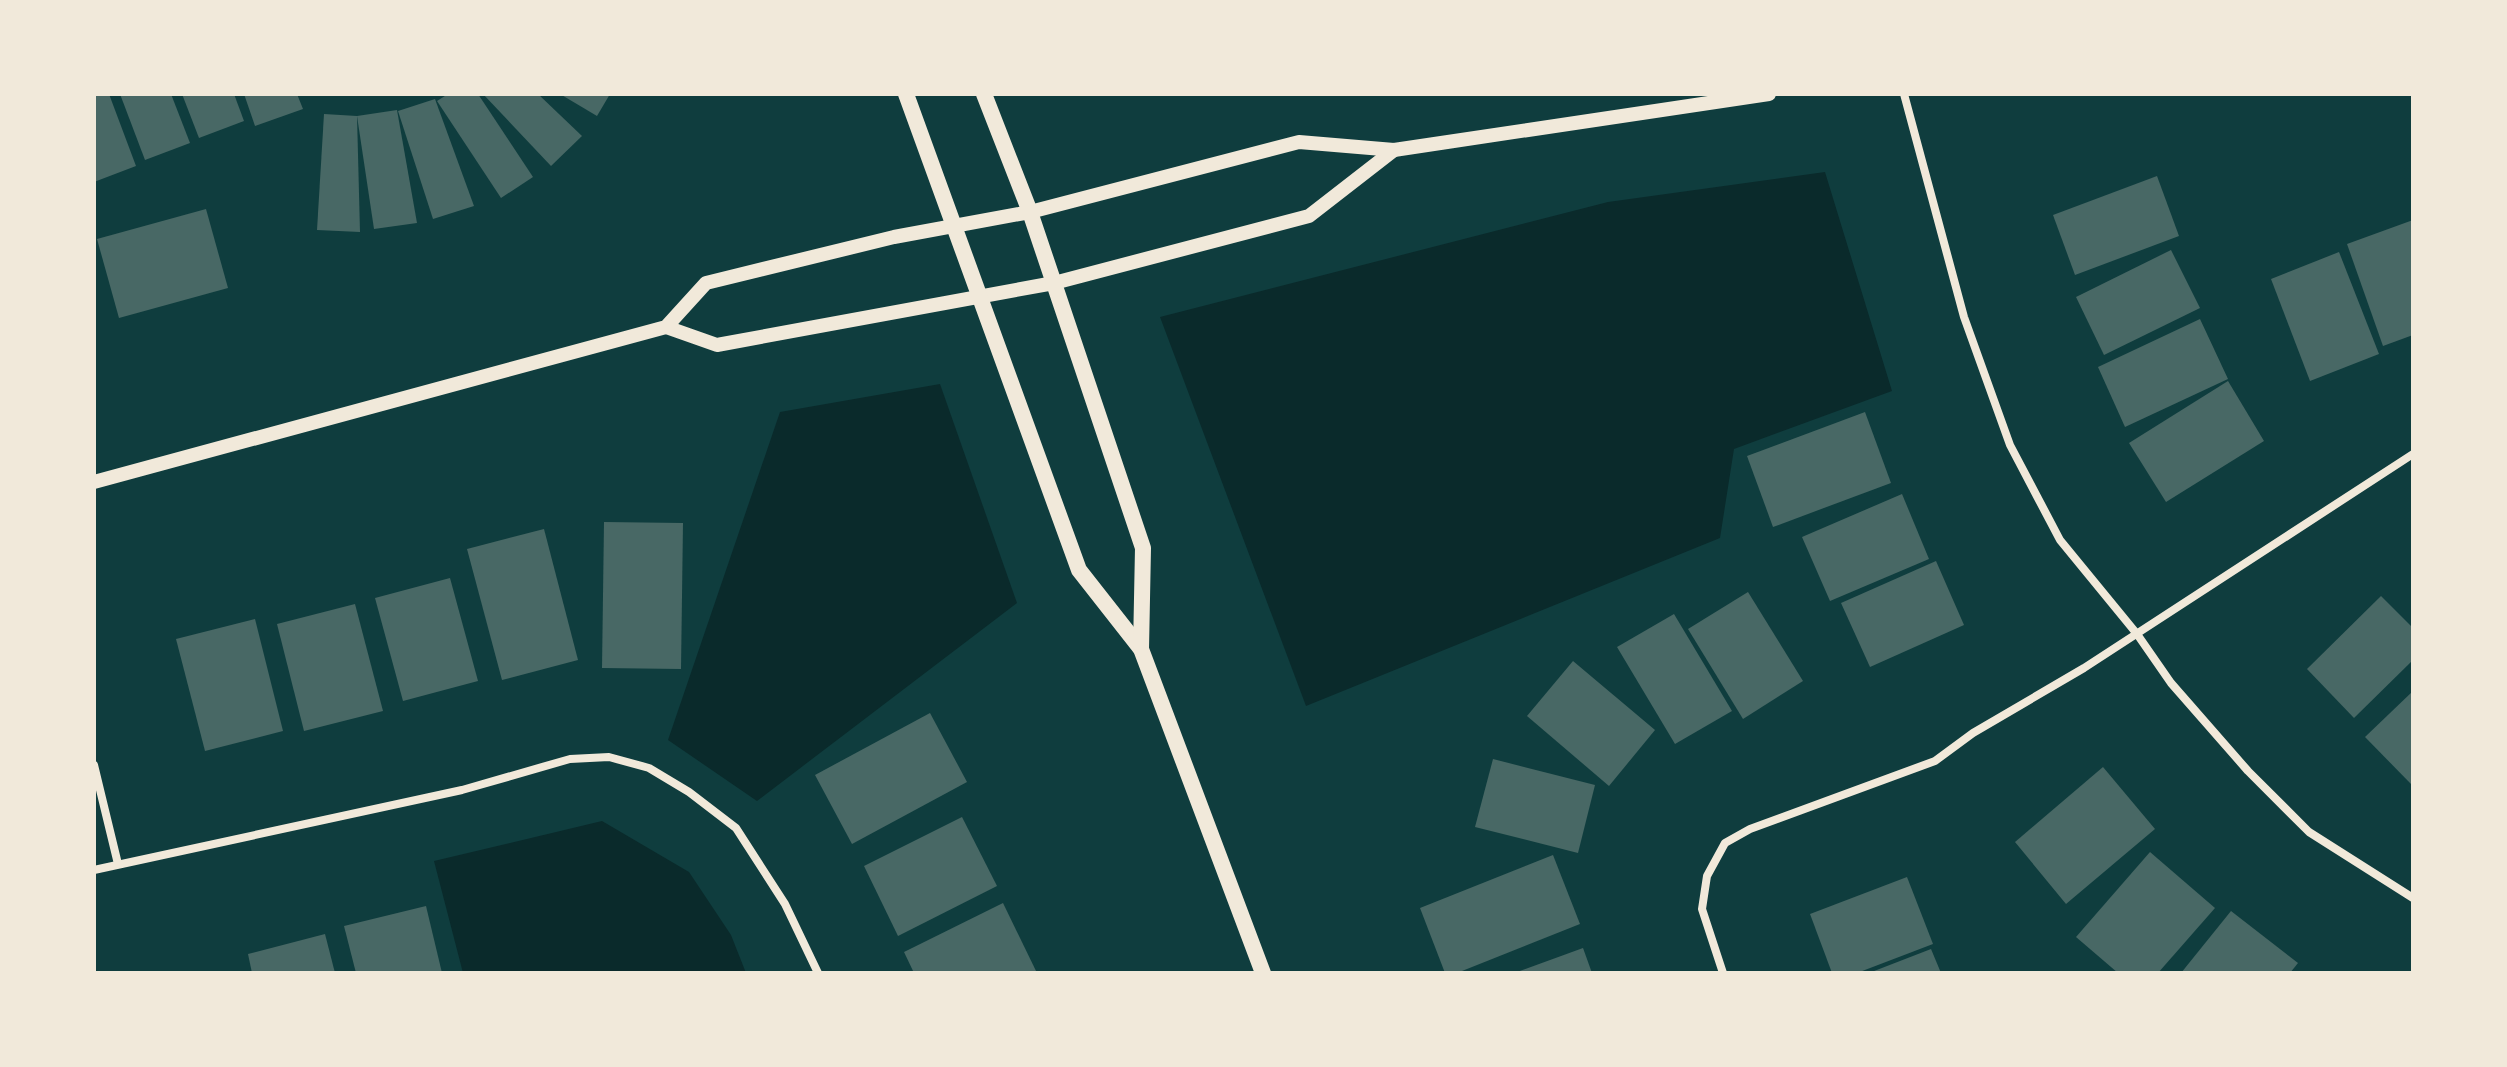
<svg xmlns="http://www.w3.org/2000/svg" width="2507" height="1067" font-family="Manrope,sans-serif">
<rect width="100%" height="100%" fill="#0f3d3e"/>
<g fill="#0a2a2b">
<path d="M1825,172L1892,391L1734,449L1720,538L1306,706L1160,317L1608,202Z"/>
<path d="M940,384L1017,603L757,801L668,740L780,412Z"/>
<path d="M602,821L689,872L731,935L746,973H463L434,861Z"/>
</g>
<g fill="#486865">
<path d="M94,94H109L136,166L94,182Z"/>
<path d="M120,94H171L190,143L145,160Z"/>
<path d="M182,94H234L244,121L199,138Z"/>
<path d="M244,94H297L303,109L255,126Z"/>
<path d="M448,94H478L533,177L501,198L437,101Z"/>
<path d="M483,94H538L582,136L551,166Z"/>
<path d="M560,94H610L597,116Z"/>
<path d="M435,99L474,206L433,219L398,111Z"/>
<path d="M397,110L417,223L374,229L357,116Z"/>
<path d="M324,114L357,116L360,232L317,230Z"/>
<path d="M2157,176L2179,236L2075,275L2053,215Z"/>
<path d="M206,209L228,288L119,318L97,239Z"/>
<path d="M2413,220V335L2383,346L2347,244Z"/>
<path d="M2171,250L2200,308L2104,355L2076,297Z"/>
<path d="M2339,252L2379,354L2310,381L2271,279Z"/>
<path d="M2200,319L2228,379L2125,427L2098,367Z"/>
<path d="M2228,381L2264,441L2166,502L2129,443Z"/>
<path d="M1865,412L1891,483L1773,527L1747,456Z"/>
<path d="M1902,494L1929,559L1830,601L1802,537Z"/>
<path d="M604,522L683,523L681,669L602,668Z"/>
<path d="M544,529L578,660L502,680L467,549Z"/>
<path d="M1936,561L1964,625L1870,667L1841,603Z"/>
<path d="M450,578L478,681L403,701L375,598Z"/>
<path d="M1748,592L1803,681L1743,719L1688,629Z"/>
<path d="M2381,596L2413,628V660L2354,718L2307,669Z"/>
<path d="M355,604L383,711L304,731L277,624Z"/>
<path d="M1674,614L1732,711L1675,744L1617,647Z"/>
<path d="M255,619L283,731L205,751L176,639Z"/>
<path d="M1573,661L1655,730L1609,786L1527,716Z"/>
<path d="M2413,691V782L2411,784L2365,737Z"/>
<path d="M930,713L967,782L852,844L815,775Z"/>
<path d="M1493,759L1595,785L1578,853L1475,827Z"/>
<path d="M2103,767L2155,829L2066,904L2015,842Z"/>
<path d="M962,817L997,886L898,936L864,866Z"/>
<path d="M2150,852L2215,908L2158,973H2118L2076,937Z"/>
<path d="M1553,855L1580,924L1457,973H1445L1420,908Z"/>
<path d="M1907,877L1933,944L1857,973H1832L1810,914Z"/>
<path d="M1003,903L1037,973H914L904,952Z"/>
<path d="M426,906L442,973H356L344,926Z"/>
<path d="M2231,911L2298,963L2290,973H2181Z"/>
<path d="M325,934L335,973H252L248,954Z"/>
<path d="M1583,948L1592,973H1514Z"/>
<path d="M1931,949L1941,973H1869Z"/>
</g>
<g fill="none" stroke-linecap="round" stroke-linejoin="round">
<g stroke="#f1e9da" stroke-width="8">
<path d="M1904,94L1964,317L2010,445L2060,540L2137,634L2171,683L2248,771L2309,832L2413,898"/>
<path d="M94,765L118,864"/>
<path d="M94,870L462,790L570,759L609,757L649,768L689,792L736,828L785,904L818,973"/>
<path d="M1723,973L1702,909L1707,876L1725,843L1750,829L1935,761L1973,733L2084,668L2413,454"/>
</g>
<g stroke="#f1e9da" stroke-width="14">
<path d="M666,327L717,345L1054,283L1309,216L1394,150"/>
<path d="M94,482L666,327L706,283L894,237L1030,212L1299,142L1394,150L1769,94"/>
</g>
<g stroke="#f1e9da" stroke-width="16">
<path d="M906,94L1079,570L1141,649L1263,973"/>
<path d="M984,94L1030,212L1143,548L1141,649"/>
</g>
</g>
<rect width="2507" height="1067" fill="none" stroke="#f1e9da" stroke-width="192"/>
</svg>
